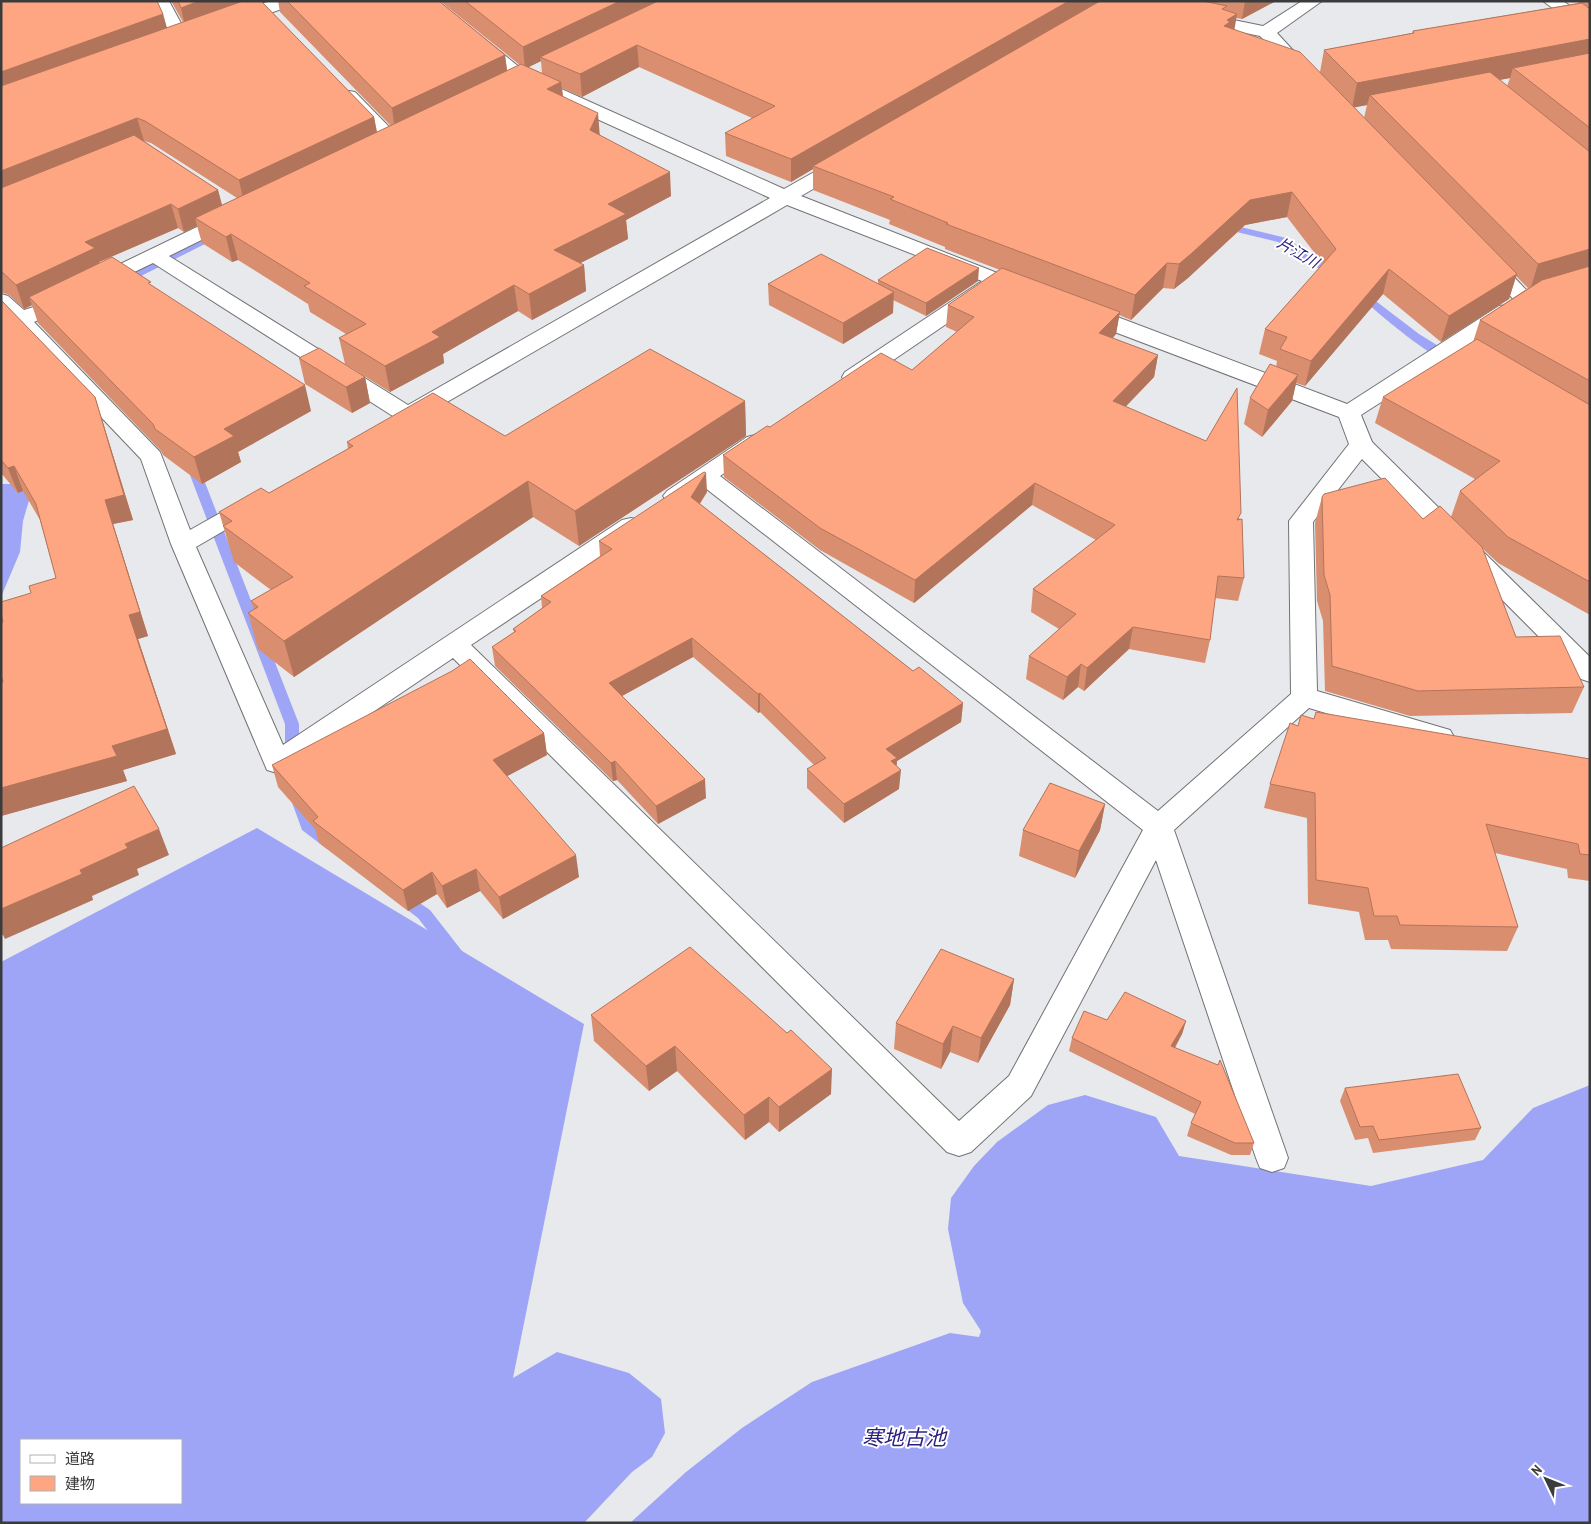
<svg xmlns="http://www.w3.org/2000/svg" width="1591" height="1524" font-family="'Archivo Narrow','Noto Sans JP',sans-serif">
<rect width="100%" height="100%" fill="#e8e9ec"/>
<g fill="#9ea5f6" fill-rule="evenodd">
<path d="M1,484H18L30,497L23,521L20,552L1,597Z"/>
<path d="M257,828L584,1024L513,1378L557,1352L629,1373L661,1399L665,1433L652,1457L632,1472L584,1523H1V962ZM21,1440H181V1503H21Z"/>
<path d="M1590,1085V1523H630L686,1472L742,1428L812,1382L950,1333L979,1337L981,1331L963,1303L948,1229L951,1198L974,1166L997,1142L1048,1105L1085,1095L1156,1117L1179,1156L1371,1186L1483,1160L1533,1108Z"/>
</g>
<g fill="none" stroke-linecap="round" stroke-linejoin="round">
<g fill="#9ea5f6" fill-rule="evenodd">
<path d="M1220,222L1286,238L1345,277L1343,279H1335L1278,242L1216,227V223Z"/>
<path d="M219,230L223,231V235L125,284L121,285L115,282Z"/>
<path d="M1360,289L1419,334L1453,355L1455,358L1453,361C1436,365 1372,307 1356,294V290Z"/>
<path d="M191,458L197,462L299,724V758L297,762H287L285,758V724L185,462Z"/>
<path d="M298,791L303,793L314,823L339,841L341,845L339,849H327L302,830L290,797L293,793Z"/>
<path d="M399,889L430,910L515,1019L481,1330L442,1413L520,1523H497L421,1415L461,1329L498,1021L418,918L393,899L391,895L393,891Z"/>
</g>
<g stroke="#717274" stroke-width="2">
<g id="minor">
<path d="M152,1H169L189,38L186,42H174Z"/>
<path d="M418,1H437L528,74L784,189L839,158H853L856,162L853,166L801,196L1005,276L1008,280L1005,284L861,382L853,384L845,382L842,377L845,372L982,281L787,205L416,420L408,422L399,420L153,263L101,288L94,290L87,288L84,284L87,280L226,213L233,211L240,213L243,217L240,221L169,256L408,405L770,198L516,82Z"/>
<path d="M1302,1H1322L1277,33L1312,71L1309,75H1297L1260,36L1193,22L1190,18L1193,14L1199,13L1263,26Z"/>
<path d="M1543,1H1563L1590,20V33L1584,32Z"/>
<path d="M349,91L355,92L399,137L401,141L399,145H385L343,100L340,96L343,92Z"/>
<path d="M1486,253L1493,255L1532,296L1536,300L1532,304L1525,306L1518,304L1479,263L1476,259L1479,255Z"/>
<path d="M1,294L8,296L24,310L37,306L45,307L48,312L45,317L34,322L160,452L190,530L247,498L255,495L263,498L267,503L263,508L196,547L283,745L622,520L631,518L640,520L643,526L640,532L471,645L959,1121L1009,1076L1143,830L704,487C692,496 682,505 667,501L663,496L667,491L747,437L755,435L763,437L767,442L763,447L720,476L1158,811L1291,694L1289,521L1349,444L1339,417L1075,317L1072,312L1075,307L1083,306L1091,307L1347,404L1499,306L1507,305L1515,306L1518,311L1515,316L1361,415L1372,442L1590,657V682L1581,679L1362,459L1313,522L1317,691L1450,730L1454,737L1450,744L1440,747L1309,708L1174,830L1288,1158L1284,1168L1272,1172L1260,1168L1256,1158L1156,860L1031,1096L971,1152L959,1156L947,1152L453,658L287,770L277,773L267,770L171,544L141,459L1,312Z"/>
</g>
</g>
<g stroke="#717274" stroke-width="2">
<path id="tertiary" d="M270,1H295L293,5L239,24H227L224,20L227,16Z"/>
</g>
<use href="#minor" fill="#fff" fill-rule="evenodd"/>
<use href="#tertiary" fill="#fff" fill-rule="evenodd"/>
</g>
<g fill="#da8e70" fill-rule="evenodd">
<path d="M1,1L163,14L167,28L183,22L171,1H264L262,2L374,117L377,132L391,126L280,12L278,1H439L505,55L507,71L520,65L440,1H1276L1242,19L1236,18L1234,29L1320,72L1324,50L1412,33L1413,31L1579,3L1576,1H1590V615L1498,563L1482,548L1516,637L1584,687L1572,713L1410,716L1325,691L1323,621L1317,601L1315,523L1322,497L1423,519L1451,517L1460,491L1475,479L1375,423L1383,397L1473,342L1480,320L1528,288L1516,276L1509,299L1441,342L1383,294L1305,386L1296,383L1292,401L1262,437L1244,424L1250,398L1276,367L1277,361L1259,354L1265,329L1323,264L1287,217L1245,225L1188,278L1174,289L1163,288L1131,320L1119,315L1116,334L1113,338L1158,355L1154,377L1126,406L1240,519L1244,578L1238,601L1215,598L1210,640L1205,663L1129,649L1084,691L1078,687L1063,700L1026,679L1029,656L1059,629L1031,612L1033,589L1096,540L1032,505L914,603L820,550L724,477L723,455L770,427L912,370L957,332L946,327L948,305L1000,270L945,249V247L889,224L890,220L813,190V169L791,182L726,156L725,133L752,118L639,67L582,97L562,88L563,96L600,135L671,196L626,220L628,239L580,263L584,265L586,291L532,320L518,311L443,354L444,363L390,392L345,364L339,338L346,334L310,312L308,304L238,260L232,262L202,243L197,226L184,232L178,228L99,262L100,263L152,286L311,411L238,452L241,462L202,484L163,455L161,451L38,323L32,305L24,309L9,295L1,292ZM541,61L542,73L528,67ZM1510,78L1507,86L1499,80ZM1367,105L1364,118L1354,107ZM144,141L151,143L237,198L222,205L218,190Z"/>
<path d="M878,280L978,281L926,316L893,300V313L843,344L769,305L768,284H878Z"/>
<path d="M1,300L95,397L133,520L113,524L148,636L138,639L176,754L123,770L127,781L1,816V682H3V622L31,593L56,578L40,520L23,491L18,493L1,473Z"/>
<path d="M299,358L365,377L370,403L352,413L305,384Z"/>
<path d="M745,401L746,436L579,546L533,517L294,677L258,649L248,613L254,610L251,601L271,590L234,562L219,512L269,493L348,449L347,442L505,436Z"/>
<path d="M707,492L700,504L913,671L963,703L961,722L897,761L896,766L899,789L844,823L807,788V769L814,765L760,712L758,713L693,657L622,696L706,798L658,824L617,780L613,781L495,666L492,647L514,632L513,629L542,608L541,596L600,556L599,541Z"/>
<path d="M1314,719L1590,759V881L1568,878L1567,869L1495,853L1518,927L1507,951L1391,949L1388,940H1365L1359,912L1308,904L1307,818L1264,808L1270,784L1298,726Z"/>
<path d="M544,733L547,755L507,776L579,877L503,919L480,891L447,908L437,894L408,911L319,843L315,829L278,787L272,765Z"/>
<path d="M1105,804L1100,830L1075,878L1019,856L1023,830Z"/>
<path d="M1014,979L1010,1005L978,1063L950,1052L941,1069L894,1049L896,1023Z"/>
<path d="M591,1015L831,1094L779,1132L769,1122L745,1140L677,1071L649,1091L594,1041Z"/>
<path d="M1107,1020L1186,1021L1182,1034L1175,1048L1254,1143L1250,1155H1231L1187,1136L1191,1123L1195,1114L1069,1051L1072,1038Z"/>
<path d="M1345,1088L1481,1128L1475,1140L1373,1153L1368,1138L1355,1140L1340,1101Z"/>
</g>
<g fill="#b2745b">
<path d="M199,1H264L186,29L181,8Z"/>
<path d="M620,1H667L540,57L541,61L525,69L523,47Z"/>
<path d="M1069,1H1105L813,166V169L791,182V159Z"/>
<path d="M1245,1H1276L1242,19Z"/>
<path d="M163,14L169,36L1,97V72Z"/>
<path d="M1237,14L1233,38L1224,26L1227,20Z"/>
<path d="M1590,39V62L1513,68L1510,78L1377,103L1370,95L1367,105L1352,108L1357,83Z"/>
<path d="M637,45L639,67L582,97L580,74Z"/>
<path d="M505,55L508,78L395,131L392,108Z"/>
<path d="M561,82L564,106L547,89Z"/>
<path d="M598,113L600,138L590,130Z"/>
<path d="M374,117L378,139L244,203L239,180Z"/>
<path d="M137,118L144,141L1,197V171Z"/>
<path d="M670,172L671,196L626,220L628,239L557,275L554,250L608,204Z"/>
<path d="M218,190L224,213L195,218L197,226L184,232L178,209Z"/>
<path d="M1292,192L1287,217L1245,225L1188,278L1174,289L1179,264L1250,200Z"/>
<path d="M171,204L178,228L99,262L102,271L29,297L32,305L24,309L16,285L85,242Z"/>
<path d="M231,234L238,260L232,262L226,237Z"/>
<path d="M1590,249V271L1530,290L1538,264Z"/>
<path d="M1167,263L1163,288L1131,320L1135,295Z"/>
<path d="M584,265L586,291L532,320L529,294Z"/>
<path d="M979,268L978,281L926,316V303Z"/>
<path d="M1389,269L1383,294L1305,386L1311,361Z"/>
<path d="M1517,274L1509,299L1441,342L1449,316Z"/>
<path d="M514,285L518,311L443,354L444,363L390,392L385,366L432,332Z"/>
<path d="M894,292L893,313L843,344V323Z"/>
<path d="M1120,312L1116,334L1096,355L1099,333Z"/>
<path d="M1158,355L1154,377L1110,423L1113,401Z"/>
<path d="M1298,375L1292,401L1262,437L1268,410Z"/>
<path d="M365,377L370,403L352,413L346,387Z"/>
<path d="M305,385L311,411L238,452L241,462L202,484L194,457L224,429Z"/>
<path d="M95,397L133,520L113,524L148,636L138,639L176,754L123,770L127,781L1,816V788L112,746L129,615L105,500Z"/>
<path d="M745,401L746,436L579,546L575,511Z"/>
<path d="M14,466L23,491L18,493L8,468Z"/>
<path d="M706,473L707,492L692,515L691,497Z"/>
<path d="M528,481L533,517L294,677L284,641Z"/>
<path d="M1035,483L1032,505L914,603L915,580Z"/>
<path d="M1133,627L1129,649L1084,691L1087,668Z"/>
<path d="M692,638L693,657L611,702L609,683Z"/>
<path d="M1081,664L1078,687L1063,700L1067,677Z"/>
<path d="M760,693V712L758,713V694Z"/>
<path d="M963,703L961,722L897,761L896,773L901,770L899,789L844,823V804L886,749Z"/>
<path d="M544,733L547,755L496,782L493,760Z"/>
<path d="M615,761L617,780L613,781L611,763Z"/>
<path d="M705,779L706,798L658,824L656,806Z"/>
<path d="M1105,804L1100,830L1075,878L1079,851Z"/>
<path d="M159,829L169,855L137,869L139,875L92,896L93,900L5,939L3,935H1V909L80,870L125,844Z"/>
<path d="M576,855L579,877L503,919L499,897Z"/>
<path d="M476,869L480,891L447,908L442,886Z"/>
<path d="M432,872L437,894L408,911L403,890Z"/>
<path d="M1014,979L1010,1005L978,1063L981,1038Z"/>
<path d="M1186,1021L1182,1034L1168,1059L1171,1046Z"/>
<path d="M953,1026L950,1052L941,1069L943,1044Z"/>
<path d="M675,1046L677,1071L649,1091L646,1066Z"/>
<path d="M832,1069L831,1094L779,1132V1107Z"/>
<path d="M769,1097V1122L745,1140L744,1115Z"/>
</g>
<g fill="#fea582" stroke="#b2745b">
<path d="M1,1H157L163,14L1,72Z"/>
<path d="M178,1H199L181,8Z"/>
<path d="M243,1H261L374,117L239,180L145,121L137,118L1,171V86Z"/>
<path d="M287,1H439L505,55L392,108Z"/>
<path d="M465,1H620L523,47Z"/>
<path d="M658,1H1069L791,159L725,133L775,106L637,45L580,74L540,57Z"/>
<path d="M1100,1H1203L1227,6L1222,9L1237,14L1227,20L1230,22L1224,26L1300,52L1517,274L1449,316L1389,269L1311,361L1280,349L1287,337L1265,329L1336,249L1292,192L1250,200L1192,253L1179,264L1167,263L1135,295L946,224L948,223L890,199L894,197L813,166Z"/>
<path d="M1582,3L1590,9V39L1357,83L1324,50L1414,33L1413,31Z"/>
<path d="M1590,53V128L1513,68Z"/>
<path d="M521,64L561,82L547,89L598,113L590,130L670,172L608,204L626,214L554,250L584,265L529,294L514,285L432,332L440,337L385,366L339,338L366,324L304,286L310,283L231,234L226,237L195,218Z"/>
<path d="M1490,72L1590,152V249L1538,264L1370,95Z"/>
<path d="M134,135L218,190L178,209L171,204L85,242L95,248L16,285L1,271V188Z"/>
<path d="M927,248L979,268L926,303L878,280Z"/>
<path d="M821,254L894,292L843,323L768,284Z"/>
<path d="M112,257L151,282L148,283L305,385L224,429L234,436L194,457L155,429L153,424L29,297Z"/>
<path d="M1590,266V381L1480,320L1542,280Z"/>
<path d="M1002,268L1120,312L1099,333L1158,355L1113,401L1206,441L1237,388L1241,513L1237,520L1242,519L1244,578L1218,576L1210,640L1133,627L1087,668L1081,664L1067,677L1029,656L1076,614L1033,589L1115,525L1035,483L915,580L820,528L723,455L767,426L770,427L881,353L912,370L974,317L948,305Z"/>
<path d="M1,300L95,397L124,495L105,500L140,612L129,615L167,729L112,746L117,756L1,788V682H3L1,675V623L3,622L1,614V602L31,593L29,586L56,578L36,504L14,466L8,468L1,460Z"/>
<path d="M1477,339L1590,405V582L1508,537L1460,491L1500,461L1383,397Z"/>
<path d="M319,348L365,377L346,387L299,358Z"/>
<path d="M650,349L745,401L575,511L528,481L284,641L248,613L258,607L251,601L293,577L223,526L232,521L219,512L261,488L269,493L353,446L347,442L433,393L505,436Z"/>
<path d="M1270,364L1298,375L1268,410L1250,398Z"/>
<path d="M704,472L706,473L691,497L913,671L919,667L963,703L886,749L897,758L891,761L901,770L844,804L807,769L826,758L760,693L758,694L692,638L609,683L705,779L656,806L615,761L611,763L492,647L516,631L513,629L551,602L541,596L612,549L599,541Z"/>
<path d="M1385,478L1423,519L1440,506L1482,547L1516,637L1560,636L1584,687L1418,691L1332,666L1330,595L1324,575L1322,497L1324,494Z"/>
<path d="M470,659L544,733L493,760L576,855L499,897L476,869L442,886L432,872L403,890L313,821L318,817L272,765L452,671Z"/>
<path d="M1316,712L1590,759V855L1580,854L1578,844L1486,824L1518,927L1400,925L1397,916H1374L1368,888L1316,880L1315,793L1270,784L1290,723L1298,726L1301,715L1314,719Z"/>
<path d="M1050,783L1105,804L1079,851L1023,830Z"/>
<path d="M134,786L159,829L125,844L128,848L80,870L82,874L1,909V848Z"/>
<path d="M690,947L787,1033L791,1030L832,1069L779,1107L769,1097L744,1115L675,1046L646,1066L591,1015Z"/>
<path d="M941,949L1014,979L981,1038L953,1026L943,1044L896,1023Z"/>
<path d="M1125,992L1186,1021L1171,1046L1218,1065L1220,1060L1254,1143H1235L1191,1123L1201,1102L1072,1038L1084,1011L1107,1020Z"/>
<path d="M1458,1074L1481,1128L1379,1140L1373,1126L1360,1127L1345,1088Z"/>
</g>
<g text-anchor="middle" stroke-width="4" stroke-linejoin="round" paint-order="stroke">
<g font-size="15" font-style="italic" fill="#2c227e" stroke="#fff">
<text transform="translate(1298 253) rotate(30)" y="5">片江川</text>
</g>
<g font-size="21" font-style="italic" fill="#2c227e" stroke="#fff">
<text x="904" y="1445">寒地古池</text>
</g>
</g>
<rect width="1591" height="1524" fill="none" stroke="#3a3b3c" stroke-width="5"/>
<rect x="20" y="1439" width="162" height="65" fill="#ffffff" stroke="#b0b1b1"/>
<rect x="30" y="1455" width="25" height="8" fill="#ffffff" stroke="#b0b1b1"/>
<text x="65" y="1464" font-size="15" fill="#3a3b3c">道路</text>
<rect x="30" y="1476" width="25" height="15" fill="#fea582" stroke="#b0b1b1"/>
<text x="65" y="1489" font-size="15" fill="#3a3b3c">建物</text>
<g transform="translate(1546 1479) rotate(313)" stroke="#ffffff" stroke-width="4" paint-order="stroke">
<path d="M0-4L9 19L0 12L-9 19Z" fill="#3a3b3c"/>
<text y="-8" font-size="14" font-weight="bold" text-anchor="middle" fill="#3a3b3c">N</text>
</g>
</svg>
